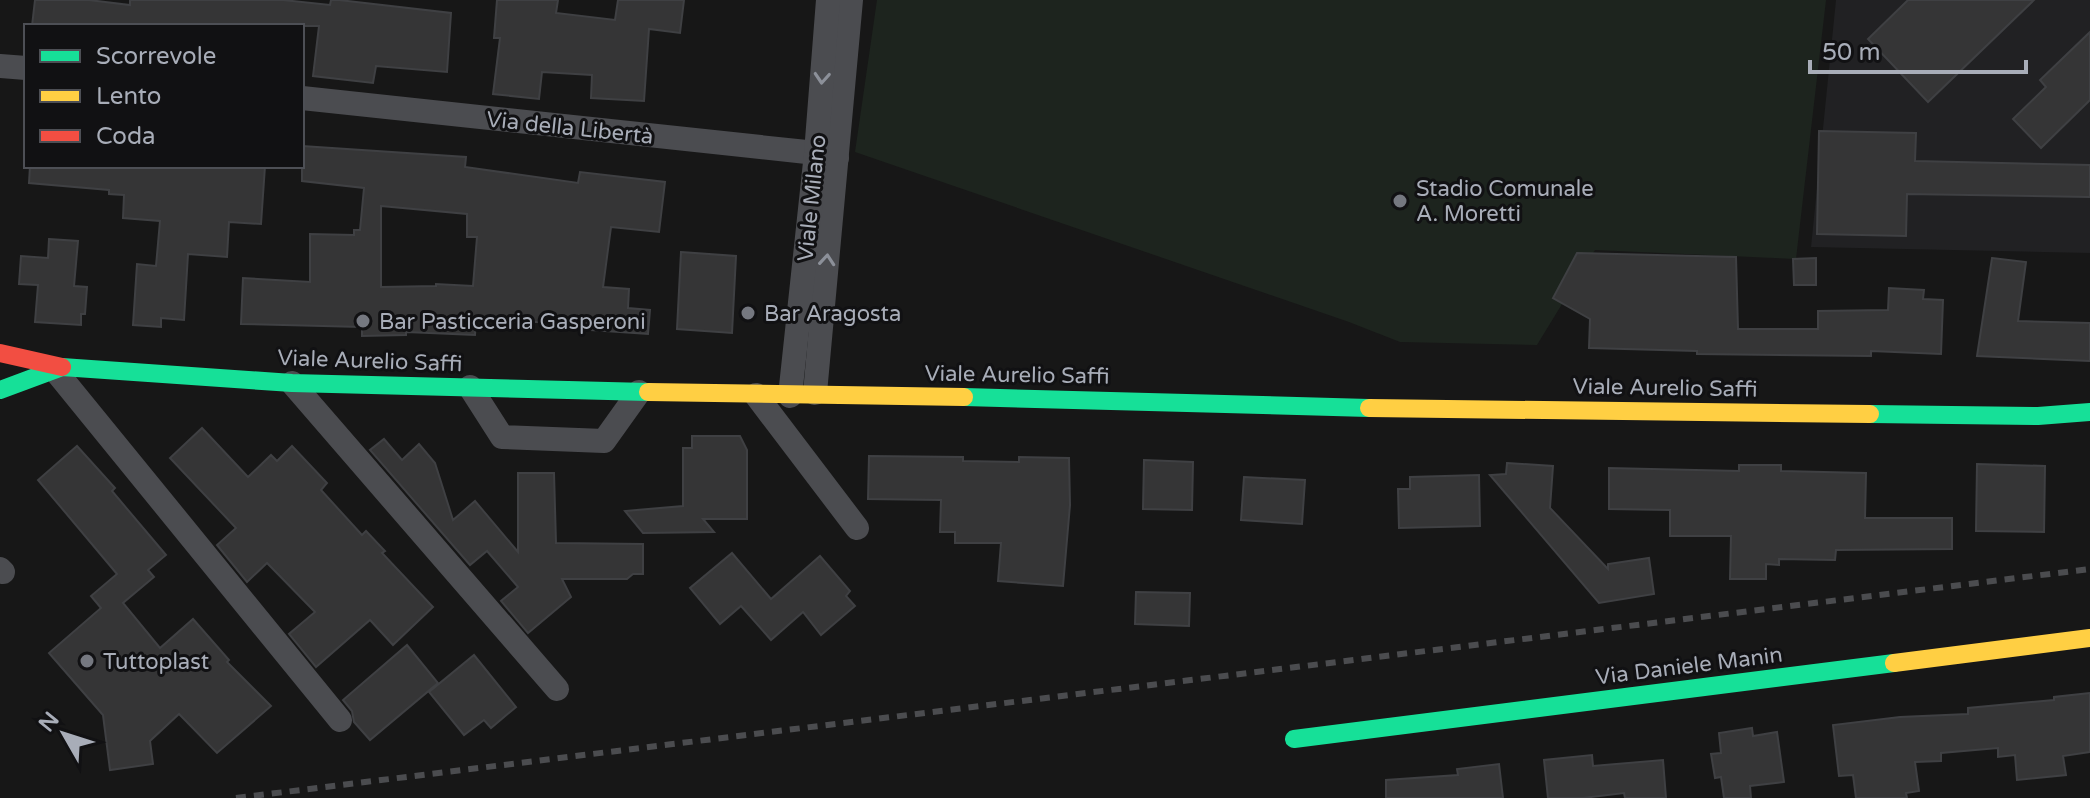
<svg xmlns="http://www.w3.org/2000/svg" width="2090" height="798" font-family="'Varela Round',sans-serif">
<rect width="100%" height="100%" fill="#171717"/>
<path fill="#212123" d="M1836,0H2090V253L1811,247Z"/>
<path fill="#1d241e" d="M877,0H1826L1796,259L1595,250L1537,345L1400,342L1349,322L855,152Z"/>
<g fill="#353536" stroke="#3f4043" stroke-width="2" fill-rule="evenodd">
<path d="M35,0H89L130,5V0H283L330,5L331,0H339L451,13L447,72L376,66L373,83L313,76L319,26H32Z"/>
<path d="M497,0H558L556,13L615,20L618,0H684L680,33L649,29L644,101L591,98L592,75L542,72L539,99L493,94L500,38H494Z"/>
<path d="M1908,0H2034L1928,102L1868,39Z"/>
<path d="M2090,32V100L2041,148L2013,119L2046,87L2040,80Z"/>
<path d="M1819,131L1916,133L1915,161L2090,165V197L1907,194L1906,236L1817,234Z"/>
<path d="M302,146L466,157L465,167L578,183L580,172L665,182L659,232L611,227L603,287L629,289L628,308L650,310L648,334L562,328V323L476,320L475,335L406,332V335L362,336V327L241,324L243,278L310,282V234L354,235V230H360L364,188L302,181ZM381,206L467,214V237H477L473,286L436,284V286L381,287Z"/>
<path d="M30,166H265L261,224L229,222L227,257L188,254L184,320L161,318V327L133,325L137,264L156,266L160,221L123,218L124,195L109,194V190L29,183Z"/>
<path d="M49,239L78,241L74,286L87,287L85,314H81V325L35,322L38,285L19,284L21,256L48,258Z"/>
<path d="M681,252L736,256L732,333L677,329Z"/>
<path d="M1577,253L1736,257L1738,329H1818V311L1888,310L1889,288L1924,290L1923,299L1943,300L1941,354L1871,351V356L1697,354V351L1589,348L1590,319L1553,298Z"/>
<path d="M1816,258V285H1794L1793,259Z"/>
<path d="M1992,258L2026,262L2018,321L2090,323V361L1977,356Z"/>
<path d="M202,428L248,477L271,455L277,461L292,446L327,483L321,490L362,535L366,531L385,551L382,553L433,607L393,645L370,620L316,667L289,634L315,612L267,563L247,582L217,545L236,528L170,458Z"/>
<path d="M692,436H740L747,450V519H703L714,532L643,533L625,511L683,506V448H692Z"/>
<path d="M384,439L402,460L419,444L435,463L453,520L475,501L518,552V473H554L556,543L643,544V574H633L627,579H562L571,597L528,633L501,601L518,587L487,551L470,565L370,450Z"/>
<path d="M77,446L115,488L112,491L166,555L148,570L154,577L123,603L160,648L193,619L229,660L227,662L271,706L217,753L179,714L150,741L153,764L110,770L103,715L49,653L101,608L91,596L117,574L38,480Z"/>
<path d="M869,456L963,457V461L1019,462V457L1069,458L1070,505L1063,586L998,581L1001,543H955V532H940L941,500L868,499Z"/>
<path d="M1144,460L1193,462L1192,510L1143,509Z"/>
<path d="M1507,463L1553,466L1550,508L1608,569V564L1649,558L1654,594L1599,603L1490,475L1506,474Z"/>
<path d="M1977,464L2045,466L2044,532L1976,531Z"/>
<path d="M1739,465H1781V471L1866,473L1865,518H1952V549L1836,550L1835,560L1779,559V565L1766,564V579H1730L1731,536H1670V510L1609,509V468L1739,471Z"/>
<path d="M1479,475L1480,526L1399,528L1398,489H1410V477Z"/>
<path d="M1244,477L1305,480L1302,524L1241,520Z"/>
<path d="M732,553L771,599L820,556L850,591L846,596L855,606L821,635L803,612L771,640L741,606L720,624L690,588Z"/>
<path d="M1136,592L1190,593L1189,626L1135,624Z"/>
<path d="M407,645L438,683L370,740L354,722L352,711L343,700Z"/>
<path d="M474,655L516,707L491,728L484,720L464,735L429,692Z"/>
<path d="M2090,693V752L2063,756L2066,775L2017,780L2015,755L1998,757V748L1941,753V761L1915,762L1919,791L1906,793L1907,798H1856L1853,775L1839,776L1833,725L1900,717L1968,714V708L2054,700V697Z"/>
<path d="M1752,728L1753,736L1777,732L1784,782L1750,786L1751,798H1724L1721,777L1715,778L1711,754L1721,753L1719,733Z"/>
<path d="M1592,755L1593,766L1663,760L1666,798H1625L1624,793L1583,798H1548L1544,760Z"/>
<path d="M1499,764L1503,798H1386V780L1458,775L1457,769Z"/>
</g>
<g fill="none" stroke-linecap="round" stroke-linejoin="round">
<g stroke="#4b4c50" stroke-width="24">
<path d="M0,66L26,68"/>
<path d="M302,98L816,153L837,158"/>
<path d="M54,369L340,720"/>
<path d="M292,383L557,689"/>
<path d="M470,387L502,437L604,441L639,392"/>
<path d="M815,393L851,0"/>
<path d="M756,395L857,528"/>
<path d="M790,396L816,153L828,0"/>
<path d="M0,569L3,572"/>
</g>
<g stroke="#16e098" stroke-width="18">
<path d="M0,390L62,367L292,383L648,392"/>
<path d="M964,397L1369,408"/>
<path d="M1870,414L2038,416L2090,412"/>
<path d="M1294,739L1894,663"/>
</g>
<g stroke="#ffcf43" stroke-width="18">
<path d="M648,392L964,397"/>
<path d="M1369,408L1870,414"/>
<path d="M1894,663L2090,638"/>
</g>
<path stroke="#f24e42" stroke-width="18" d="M0,353L62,367"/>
<path stroke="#4b4c4f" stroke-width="6" stroke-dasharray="10 8" stroke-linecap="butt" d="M236,798L2090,569"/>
</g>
<defs><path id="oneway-chevron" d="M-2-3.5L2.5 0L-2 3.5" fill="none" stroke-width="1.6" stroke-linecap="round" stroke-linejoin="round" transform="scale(2)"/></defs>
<g stroke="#8c9099">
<use href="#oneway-chevron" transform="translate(822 78) rotate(94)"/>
<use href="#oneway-chevron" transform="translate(827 260) rotate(-85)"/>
</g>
<g fill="#757880" stroke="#111113" stroke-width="3">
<circle cx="1400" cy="201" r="8"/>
<circle cx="748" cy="313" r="8"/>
<circle cx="363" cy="321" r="8"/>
<circle cx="87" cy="661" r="8"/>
</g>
<g text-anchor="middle" stroke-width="6" stroke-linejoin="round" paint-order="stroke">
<g font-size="22" fill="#a8adb8" stroke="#111113">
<text transform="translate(570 127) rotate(6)" y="8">Via della Libertà</text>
<text transform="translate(811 198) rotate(-84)" y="8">Viale Milano</text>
<text transform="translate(370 360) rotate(2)" y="8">Viale Aurelio Saffi</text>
<text transform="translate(1017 374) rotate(1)" y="8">Viale Aurelio Saffi</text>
<text transform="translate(1665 387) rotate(1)" y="8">Viale Aurelio Saffi</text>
<text transform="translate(1689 665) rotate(-7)" y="8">Via Daniele Manin</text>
</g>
<g font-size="22" fill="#a8adb8" stroke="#111113" text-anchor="start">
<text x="1416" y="196">Stadio Comunale<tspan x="1416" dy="25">A. Moretti</tspan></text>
<text x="764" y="321">Bar Aragosta</text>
<text x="379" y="329">Bar Pasticceria Gasperoni</text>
<text x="103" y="669">Tuttoplast</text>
</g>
</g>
<rect x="24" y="24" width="280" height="144" fill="#111113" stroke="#4d4f55" stroke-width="2"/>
<rect x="40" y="50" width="40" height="12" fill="#16e098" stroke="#4d4f55" stroke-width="2"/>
<text x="96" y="64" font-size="24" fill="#a8adb8">Scorrevole</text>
<rect x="40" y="90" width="40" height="12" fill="#ffcf43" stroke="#4d4f55" stroke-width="2"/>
<text x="96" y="104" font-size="24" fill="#a8adb8">Lento</text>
<rect x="40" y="130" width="40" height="12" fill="#f24e42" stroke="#4d4f55" stroke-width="2"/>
<text x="96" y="144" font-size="24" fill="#a8adb8">Coda</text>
<g transform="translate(64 734) rotate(309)" stroke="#111113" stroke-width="6" paint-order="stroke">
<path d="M0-6L14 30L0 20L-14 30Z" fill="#a8adb8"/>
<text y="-12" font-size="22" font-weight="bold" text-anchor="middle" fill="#a8adb8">N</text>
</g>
<path d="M1810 60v12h216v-12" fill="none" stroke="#a8adb8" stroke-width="4"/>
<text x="1822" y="60" font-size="24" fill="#a8adb8" stroke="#111113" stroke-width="6" paint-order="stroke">50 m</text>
</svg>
